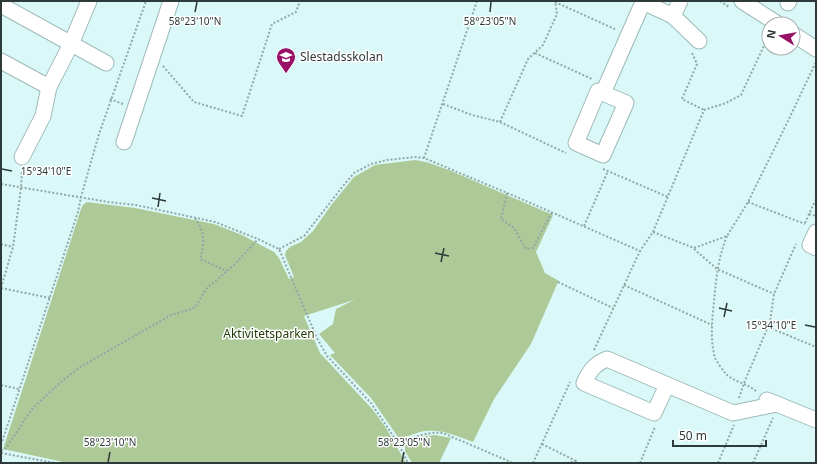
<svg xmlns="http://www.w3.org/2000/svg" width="817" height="464" font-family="'Noto Sans',sans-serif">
<rect width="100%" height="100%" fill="#daf8f7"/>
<g fill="#adc997">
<path d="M415,160L426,162L449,170L553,215L536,252L545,273L559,281L558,282L531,344L494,399L473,442C457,436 443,429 425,431C416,432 406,439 398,437L371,398L330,355L335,353L319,334L333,324L336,309L354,300L304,316L320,353L373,410L386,428L406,463H68L3,449L81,209L83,205L87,202L135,208L214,224L242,235L274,252L279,258L289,279L294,277L285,255L286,251L290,247L301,242L313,231L332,204L354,177L375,165Z"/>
<path d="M435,435L451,438L439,463H412L405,451V445C412,437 425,436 435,435Z"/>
</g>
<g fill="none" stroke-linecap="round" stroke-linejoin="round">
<g stroke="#9dbab9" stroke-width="17">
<g id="minor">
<path d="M742,1L778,24"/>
<path d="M788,3L789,1"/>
<path d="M1,5L106,63"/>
<path d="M673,16L699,41"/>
<path d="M793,34L816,49"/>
<path d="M1,61L49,87L71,44L89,1"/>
<path d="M598,91L626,103L603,155L576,143Z"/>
<path d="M603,93L643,2L673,16L680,1"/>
<path d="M124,142L171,1"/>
<path d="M22,157L43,116L49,87"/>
<path d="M816,232L810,245L816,248"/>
<path d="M667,385L654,413L584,383C589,372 594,364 607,359L733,413L777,404"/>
<path d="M767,400L816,420"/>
</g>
</g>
<g stroke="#91a7a7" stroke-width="2" stroke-dasharray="2 2" stroke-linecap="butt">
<path d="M477,1L424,158L519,198L640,251L653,232L694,248L727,236L748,202L787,123L816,62"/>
<path d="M720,1L729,7"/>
<path d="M555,2L617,30"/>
<path d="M535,53L592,79"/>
<path d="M692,53L697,64L682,99L704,110"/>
<path d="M163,66L194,102L242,116L272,24L296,12L300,1"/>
<path d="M110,99L123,104"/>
<path d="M443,104L472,115L500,122L566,153"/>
<path d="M500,122L528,59L543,45L557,14L555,1"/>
<path d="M603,169L668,197"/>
<path d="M1,184L108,202L136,205L215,222L258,239L279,249L317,338L327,356L371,403L398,443L408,463"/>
<path d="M507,193L501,219L514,228L526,249L533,248L552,212"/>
<path d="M748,202L805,224"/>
<path d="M809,214L816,216"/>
<path d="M195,218C205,232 205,243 200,259L227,271"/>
<path d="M805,223L816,199"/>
<path d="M584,226L608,171"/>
<path d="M653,232L704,110L726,103L741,95L769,35"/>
<path d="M727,236C718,258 716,279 714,302C712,321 710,339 715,358C717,362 722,369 725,373C733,382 748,383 757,392"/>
<path d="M1,244L13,247"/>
<path d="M279,249L304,236L343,186L354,173L371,164L387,160L415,157L424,158"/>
<path d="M694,249L717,269L774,294"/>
<path d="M558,282L613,308"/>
<path d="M624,285L712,325"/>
<path d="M1,288L13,247L21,188L22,170"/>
<path d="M1,288L50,298"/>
<path d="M768,327L816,347"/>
<path d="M594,350L640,251"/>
<path d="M1,385L19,389"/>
<path d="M739,398L744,383L770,322L774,294L796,244"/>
<path d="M398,443C413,438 427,431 443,433L513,463"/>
<path d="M542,444L576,461"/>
<path d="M1,445L78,212L81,197L99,134L146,1"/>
<path d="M1,451L6,448L32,409L62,381L80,367L171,315L192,309L196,306L206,289L234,265L258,239"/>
<path d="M1,453L55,463"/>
<path d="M533,463L570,382"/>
<path d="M567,463L576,461L579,463"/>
<path d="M640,463L655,427"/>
<path d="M718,463L734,425"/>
<path d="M753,463L773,418"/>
</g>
<use href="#minor" stroke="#fff" stroke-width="15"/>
</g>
<path fill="none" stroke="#2e3939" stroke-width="1.5" d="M195,12L197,2M490,12L491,2M2,169L12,171M152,198L166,201M158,207L160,193M435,253L449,256M441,262L444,248M719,308L732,311M724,317L727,303M805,325L815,327M108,462L110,452M402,462L404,452"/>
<defs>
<g id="school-pin" transform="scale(1)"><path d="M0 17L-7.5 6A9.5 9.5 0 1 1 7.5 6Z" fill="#981166" stroke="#fff"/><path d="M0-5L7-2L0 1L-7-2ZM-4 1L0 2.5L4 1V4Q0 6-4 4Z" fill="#fff"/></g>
</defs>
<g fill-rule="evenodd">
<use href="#school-pin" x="286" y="57"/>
</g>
<g text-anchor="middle" stroke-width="3" stroke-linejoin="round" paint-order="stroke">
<g font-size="12" fill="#2e3939" stroke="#fff" text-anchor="start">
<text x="300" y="61">Slestadsskolan</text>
</g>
<g font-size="12" fill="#1f3900" stroke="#fff">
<text x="269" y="338">Aktivitetsparken</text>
</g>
</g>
<g font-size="10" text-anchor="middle" fill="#2e3939" stroke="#fff" stroke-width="3" stroke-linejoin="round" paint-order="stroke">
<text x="195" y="25">58°23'10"N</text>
<text x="490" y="25">58°23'05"N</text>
<text x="46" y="175">15°34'10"E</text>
<text x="771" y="329">15°34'10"E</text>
<text x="110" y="446">58°23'10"N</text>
<text x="404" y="446">58°23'05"N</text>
</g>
<rect width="817" height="464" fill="none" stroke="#2e3939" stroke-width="4"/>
<g transform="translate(781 36) rotate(281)"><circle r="19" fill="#ffffff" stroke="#abb0b0"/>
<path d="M0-3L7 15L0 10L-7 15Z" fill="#981166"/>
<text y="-6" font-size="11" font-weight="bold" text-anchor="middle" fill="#2e3939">N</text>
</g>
<path d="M673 440v6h93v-6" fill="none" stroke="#2e3939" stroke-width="2"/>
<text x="679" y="440" font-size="12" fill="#2e3939" stroke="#ffffff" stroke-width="3" paint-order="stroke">50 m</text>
</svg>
